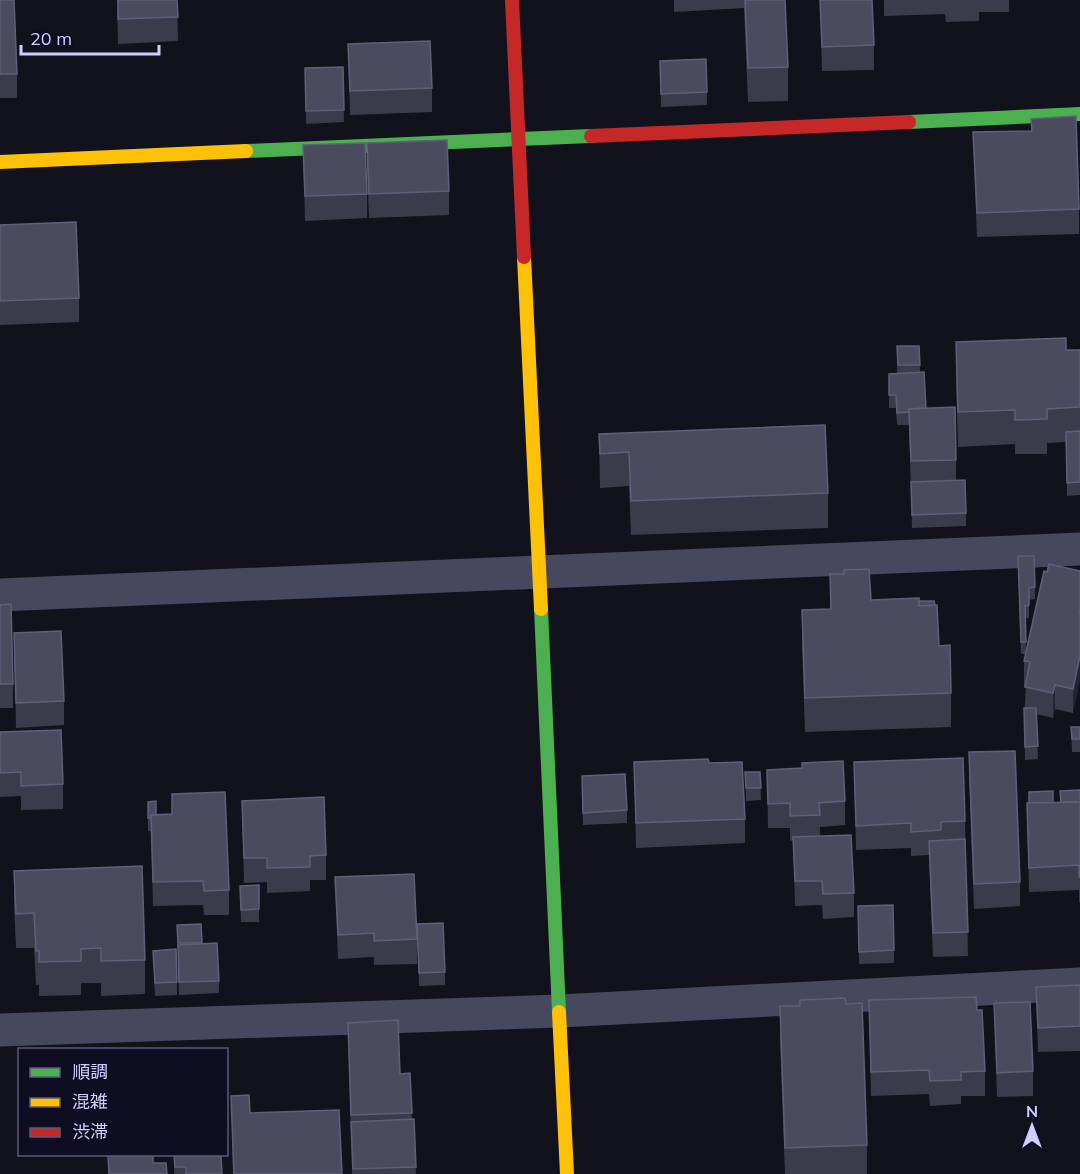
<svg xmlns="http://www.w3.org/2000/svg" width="1080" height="1174" font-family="Mulish,'Noto Sans JP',sans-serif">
<rect width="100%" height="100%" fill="#12121d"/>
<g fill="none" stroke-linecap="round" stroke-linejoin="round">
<g stroke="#46485e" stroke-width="33">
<path d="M0,595L1080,549"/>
<path d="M0,1030L559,1011L1080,984"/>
</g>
<g stroke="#4caf50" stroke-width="14">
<path d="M909,122L1080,114"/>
<path d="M246,151L591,136"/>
<path d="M541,609L559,1012"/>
</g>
<g stroke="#ffc107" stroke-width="14">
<path d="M0,162L246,151"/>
<path d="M524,257L541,609"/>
<path d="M559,1012L567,1174"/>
</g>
<g stroke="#c62828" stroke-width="14">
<path d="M512,0L524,257"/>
<path d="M591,136L909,122"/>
</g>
</g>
<g fill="#3b3b4c">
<path d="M0,0L17,74V98H0Z"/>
<path d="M117,0H177L178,41L118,44Z"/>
<path d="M674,0H785L788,67V101L748,102L744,8L674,12Z"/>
<path d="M820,0L874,45V70L822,71Z"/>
<path d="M884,0H1009V12H979V21L946,22L945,14L884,16Z"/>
<path d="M348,44L432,88V112L350,115Z"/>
<path d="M660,61L707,92V105L661,107Z"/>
<path d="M343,67L344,122L306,124L305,68Z"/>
<path d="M1031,119L1079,209V234L977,237L973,132L1031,131Z"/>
<path d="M367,143L449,191V215L369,218L367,167Z"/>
<path d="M303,145L367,194V218L305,221Z"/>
<path d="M0,225L79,298V322L0,325Z"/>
<path d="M956,342L1066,350H1080V495L1067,496L1066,442L1047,443V454H1015V444L958,447L956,376Z"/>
<path d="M897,346H919L920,372L926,408L956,460V480L966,513V526L912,528L909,425H897L896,408H889V374L897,373Z"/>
<path d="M599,434L828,493V528L631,535L629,486L600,488Z"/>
<path d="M1018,556L1035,587V599L1029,600V618H1025L1026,653L1047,572L1080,571L1073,713L1055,709L1053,718L1036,714L1038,759L1025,760L1024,721L1026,686H1024V661L1026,654H1021Z"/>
<path d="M830,574L871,600L919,601L939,646L951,693V727L805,732L802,644V610L830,609Z"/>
<path d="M0,605L13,684V708H0Z"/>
<path d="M14,633L64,701V725L16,728Z"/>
<path d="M1071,727H1080V752H1072Z"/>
<path d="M0,732L63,784V809L21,810V796L0,797Z"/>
<path d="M969,752L1020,882V906L974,909L969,777Z"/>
<path d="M634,762L709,763L745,819V843L636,848Z"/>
<path d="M854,762L965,821L968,956L933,957L929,855L911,856V848L856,850Z"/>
<path d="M802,763L845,801V825L820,827V836L854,893V917L823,919L822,905L795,906L793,840L790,841V828H768L767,770L802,768Z"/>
<path d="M745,772H760L761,800L746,801Z"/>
<path d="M582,789L627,810V823L583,825Z"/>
<path d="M1080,790V902H1079V890L1029,892L1027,803L1060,802V791Z"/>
<path d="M172,794L229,890V915H204L203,905L153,906L151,831H148V802L156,815L172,814Z"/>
<path d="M242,801L326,855V880H310V891L267,893V882L244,883Z"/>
<path d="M14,871L145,960V994L101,996V983H81V995L39,996V985H36L34,948H16L14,905Z"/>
<path d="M335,877L417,939V964L374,965V957L338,959Z"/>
<path d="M259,885V922H241L240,886Z"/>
<path d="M858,906L894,950V963L859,964Z"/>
<path d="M201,924L202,944L219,981V993L179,995L177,925Z"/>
<path d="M417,924L445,972V985L419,986Z"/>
<path d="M153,951L177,982V995L155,996Z"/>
<path d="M1080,985V1051L1038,1052L1036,987Z"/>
<path d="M869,1000L977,1010L985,1071V1096H961V1104L930,1106L929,1094L871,1096Z"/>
<path d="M994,1003L1033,1071V1096L997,1097Z"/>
<path d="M780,1006L867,1145V1174H785L780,1041Z"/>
<path d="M348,1023L400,1074L410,1073L412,1120L414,1119L416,1174H352Z"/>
<path d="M231,1096L250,1113L342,1174H233Z"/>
<path d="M174,1155H221L222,1174H174Z"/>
</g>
<g fill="#242431">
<path d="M1080,656V681L1073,713V689Z"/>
<path d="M1055,685V709L1053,718V693Z"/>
</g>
<g fill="#4b4b60" stroke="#5f5f79" stroke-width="1.5">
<path d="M0,0H14L17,74H0Z"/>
<path d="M118,0H177L178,17L118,19Z"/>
<path d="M745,0H785L788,67L748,68Z"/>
<path d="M820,0H872L874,45L822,47Z"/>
<path d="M430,41L432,88L350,91L348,44Z"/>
<path d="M706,59L707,92L661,94L660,61Z"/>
<path d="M343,67L344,110L306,111L305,68Z"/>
<path d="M1076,116L1079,209L977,213L973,132L1032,131L1031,119Z"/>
<path d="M447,140L449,191L369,194L367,143Z"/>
<path d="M365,143L367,194L305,196L303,145Z"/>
<path d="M76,222L79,298L0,301V225Z"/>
<path d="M1066,338V350H1080V407L1047,409V419L1015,420V410L958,412L956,342Z"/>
<path d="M897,346H919L920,365H898Z"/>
<path d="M924,372L926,408L909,409V412L897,413L896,395H889V374Z"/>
<path d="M955,407L956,460L911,461L909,409Z"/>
<path d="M825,425L828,493L631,501L629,452L600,454L599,434Z"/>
<path d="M1080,431V482L1067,483L1066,432Z"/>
<path d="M965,480L966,513L912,515L911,482Z"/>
<path d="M1018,556H1034L1035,587L1029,588V605L1025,606L1026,642H1021Z"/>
<path d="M1049,564L1080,571V607L1079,613L1080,614V656L1073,689L1055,685L1053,693L1025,687L1030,662L1024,661L1044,571L1047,572Z"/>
<path d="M869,569L871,600L919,598V606L937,605L939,646L950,645L951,693L805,698L802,610L831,609L830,574H844V570Z"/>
<path d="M919,601H934L935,605L919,606Z"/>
<path d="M11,604L13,684H0V605Z"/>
<path d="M61,631L64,701L16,703L14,633Z"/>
<path d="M1024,708H1036L1038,746L1025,747Z"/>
<path d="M1071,727H1080V739H1072Z"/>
<path d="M61,730L63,784L21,786V772L0,773V732Z"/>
<path d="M1015,751L1020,882L974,884L969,752Z"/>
<path d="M963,758L965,821L941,822V830L911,832V823L856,826L854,762Z"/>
<path d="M708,759L709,763L742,762L745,819L636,823L634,762Z"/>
<path d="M843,761L845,801L819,803L820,815L790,816V803L768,804L767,770L802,768V763Z"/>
<path d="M745,772H760L761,788H746Z"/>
<path d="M625,774L627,810L583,813L582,776Z"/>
<path d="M1080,790V802H1061L1060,791Z"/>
<path d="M1053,791V803H1029V792Z"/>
<path d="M225,792L229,890L204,891L203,881L153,882L151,815L172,814V794Z"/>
<path d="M324,797L326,855L310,856V867L267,868V858H244L242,801Z"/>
<path d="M156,801V815H151V818H148V802Z"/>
<path d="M1080,802V877H1079V865L1029,868L1027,803Z"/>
<path d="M851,835L854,893L823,894L822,881H795L793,837Z"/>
<path d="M965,839L968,932L933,933L929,841Z"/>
<path d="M142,866L145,960L101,961V948L81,949V961L39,962V951H36L34,913L16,914L14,871Z"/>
<path d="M414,874L417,939L374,941V933L338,935L335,877Z"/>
<path d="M259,885V909L241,910L240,886Z"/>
<path d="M893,905L894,950L859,952L858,906Z"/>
<path d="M443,923L445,972L419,973L417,924Z"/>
<path d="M201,924L202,943H178L177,925Z"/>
<path d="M217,943L219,981L179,982L178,945Z"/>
<path d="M176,949L177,982L155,983L153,951Z"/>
<path d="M1080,985V1026L1038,1028L1036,987Z"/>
<path d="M976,997L977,1010H982L985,1071L961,1072V1080L930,1081L929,1070L871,1072L869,1000Z"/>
<path d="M845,998L846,1004L862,1003L867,1145L785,1148L780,1006H800V1000Z"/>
<path d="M1030,1002L1033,1071L997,1073L994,1003Z"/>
<path d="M398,1020L400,1074L410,1073L412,1113L351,1115L348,1023Z"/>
<path d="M249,1095L250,1113L339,1110L342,1174H234L231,1096Z"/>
<path d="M414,1119L416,1167L353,1169L351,1122Z"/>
<path d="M108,1155H153V1163H166L167,1174H109Z"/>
<path d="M174,1155H221L222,1174H186V1167H175Z"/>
</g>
<rect x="18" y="1048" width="210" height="108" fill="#0e0d22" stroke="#5b5a7a" stroke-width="1.5"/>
<rect x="30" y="1068" width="30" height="9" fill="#4caf50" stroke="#5b5a7a" stroke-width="1.5"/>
<text x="72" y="1078" font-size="18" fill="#ceceff">順調</text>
<rect x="30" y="1098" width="30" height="9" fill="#ffc107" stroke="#5b5a7a" stroke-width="1.5"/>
<text x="72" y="1108" font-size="18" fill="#ceceff">混雑</text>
<rect x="30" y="1128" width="30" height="9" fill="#c62828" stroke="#5b5a7a" stroke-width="1.5"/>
<text x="72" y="1138" font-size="18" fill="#ceceff">渋滞</text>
<g transform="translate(1032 1126)" stroke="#0e0d22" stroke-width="4.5" paint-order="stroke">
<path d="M0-4.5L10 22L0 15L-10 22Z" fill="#ceceff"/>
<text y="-9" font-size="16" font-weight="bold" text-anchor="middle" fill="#ceceff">N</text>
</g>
<path d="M21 45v9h138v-9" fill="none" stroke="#ceceff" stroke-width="3"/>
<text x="30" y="45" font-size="18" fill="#ceceff" stroke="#0e0d22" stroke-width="4.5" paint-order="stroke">20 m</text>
</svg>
